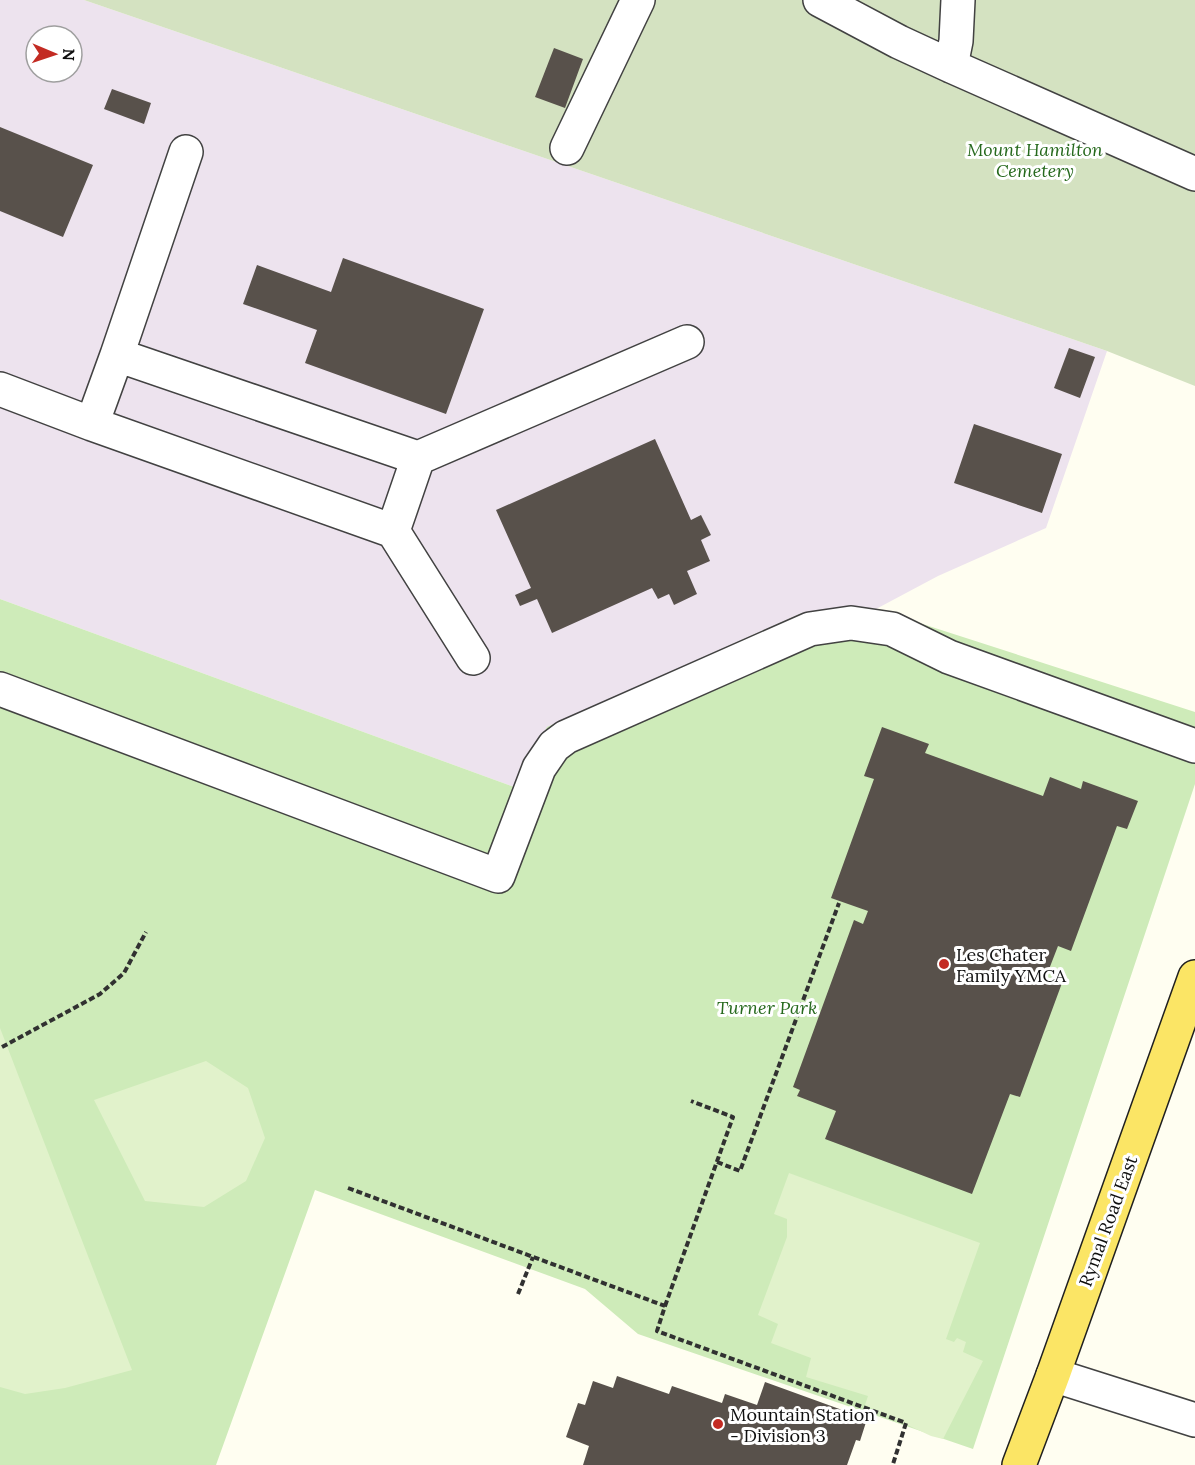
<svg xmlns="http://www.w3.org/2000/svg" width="1195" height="1465" font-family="Lora,serif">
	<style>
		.industrial { fill: #ede3ee; fill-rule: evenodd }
		.green { fill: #ceebb9 }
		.cemetery { fill: #d4e2c1 }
		.pitch { fill: #e1f2cb }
		.building { fill: #58514b }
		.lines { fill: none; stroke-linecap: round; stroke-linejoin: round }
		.minor-casing { stroke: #424242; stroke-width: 36 }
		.major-casing { stroke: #202020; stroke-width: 36 }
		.path { stroke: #313131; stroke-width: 4; stroke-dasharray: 6 3; stroke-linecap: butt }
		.minor { stroke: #fff; stroke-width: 33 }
		.major { stroke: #fbe565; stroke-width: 33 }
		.poi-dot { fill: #c32b23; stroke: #fff; stroke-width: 2 }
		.labels { text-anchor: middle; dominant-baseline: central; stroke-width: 6; stroke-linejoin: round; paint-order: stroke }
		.park-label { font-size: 18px; font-style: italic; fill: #26691d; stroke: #fff }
		.poi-label { font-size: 18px; fill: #0f0f0f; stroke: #fff; text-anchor: start }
		.street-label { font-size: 18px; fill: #0f0f0f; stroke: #fff }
	</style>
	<rect width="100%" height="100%" fill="#fffef1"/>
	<path class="industrial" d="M0 0H84L1107 351 1046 528 938 576 876 609 802 613 514 787 0 599ZM36 36H72V72H36Z"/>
	<path class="green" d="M0 599 514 787 547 727 802 613 876 609 1195 712V784L973 1449 638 1334 585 1289 315 1190 216 1465H0Z"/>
	<path class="cemetery" d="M84 0H1195V386L1107 351Z"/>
	<path class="pitch" d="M0 1028 132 1370 65 1388 25 1394 0 1387Z
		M206 1061 248 1088 265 1138 246 1181 204 1207 145 1201 94 1100Z
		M789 1173 980 1243 946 1339 954 1342 957 1338 966 1342 963 1352 983 1361 943 1439 931 1436 865 1405 868 1396 806 1377 811 1358 771 1343 778 1324 758 1315 787 1237V1219L774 1214Z"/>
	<path class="building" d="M554 48 583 59 565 108 535 97Z
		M112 89 151 103 144 124 104 109Z
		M0 127 93 165 63 237 0 211Z
		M343 258 484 309 446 414 305 363 317 330 243 304 257 265 331 292Z
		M1069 348 1095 357 1080 398 1054 388Z
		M974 424 1062 454 1042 513 954 483Z
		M655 439 691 520 701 515 711 535 701 540 710 561 687 571 697 594 674 605 669 594 658 599 652 588 552 633 537 599 520 606 515 595 531 588 496 510Z
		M882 727 929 744 925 753 1043 796 1050 777 1081 789 1083 781 1138 801 1127 829 1117 826 1071 951 1058 946 1046 977 1062 983 1020 1097 1010 1094 972 1194 825 1139 836 1111 797 1096 800 1090 793 1087 854 920 863 924 868 911 831 898 874 779 864 776Z
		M617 1376 669 1394 672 1386 722 1403 725 1394 757 1405 765 1382 867 1419 860 1441 856 1440 847 1465H583L589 1446 566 1437 578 1403 585 1405 593 1381 613 1388Z"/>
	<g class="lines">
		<defs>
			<path id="minor" d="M820 0 899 42 951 66 1195 174
				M951 66 956 41 958 0
				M567 148 638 0
				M186 152 117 355 418 458 687 342
				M117 355 92 424 393 531 418 458
				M0 389 92 424
				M393 531 473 658
				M0 689 498 876 539 768 554 746 566 737 810 629 851 623 892 629 949 657 1195 746
				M1053 1375 1195 1420"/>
			<path id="major" d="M1019 1465 1053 1375 1195 977"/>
		</defs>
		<use href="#minor" class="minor-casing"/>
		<use href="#major" class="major-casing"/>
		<path class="path" d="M2 1047 100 994 124 973 146 932
			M717 1162 740 1171 839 903
			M348 1188 665 1306 657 1331 906 1423 893 1464
			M518 1294 533 1257
			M665 1306 733 1117 691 1101"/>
		<use href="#minor" class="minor"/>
		<use href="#major" class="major"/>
	</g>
	<g class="poi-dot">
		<circle cx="944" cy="964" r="6"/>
		<circle cx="718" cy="1424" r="6"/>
	</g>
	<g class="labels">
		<g class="park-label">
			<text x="1035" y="149">Mount Hamilton<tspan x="1035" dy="21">Cemetery</tspan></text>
			<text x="767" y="1007">Turner Park</text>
		</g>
		<g class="poi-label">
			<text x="956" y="954">Les Chater<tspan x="956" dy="21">Family YMCA</tspan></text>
			<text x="730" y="1414">Mountain Station<tspan x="730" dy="21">- Division 3</tspan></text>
		</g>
		<g class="street-label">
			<text transform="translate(1108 1221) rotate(-70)">Rymal Road East</text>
		</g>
	</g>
	<g transform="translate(54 54) rotate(92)"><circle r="28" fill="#ffffff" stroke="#9f9f9f" stroke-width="1.5"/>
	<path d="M0-4.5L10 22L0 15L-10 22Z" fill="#c32b23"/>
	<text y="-9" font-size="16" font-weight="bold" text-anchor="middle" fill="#0f0f0f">N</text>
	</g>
</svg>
